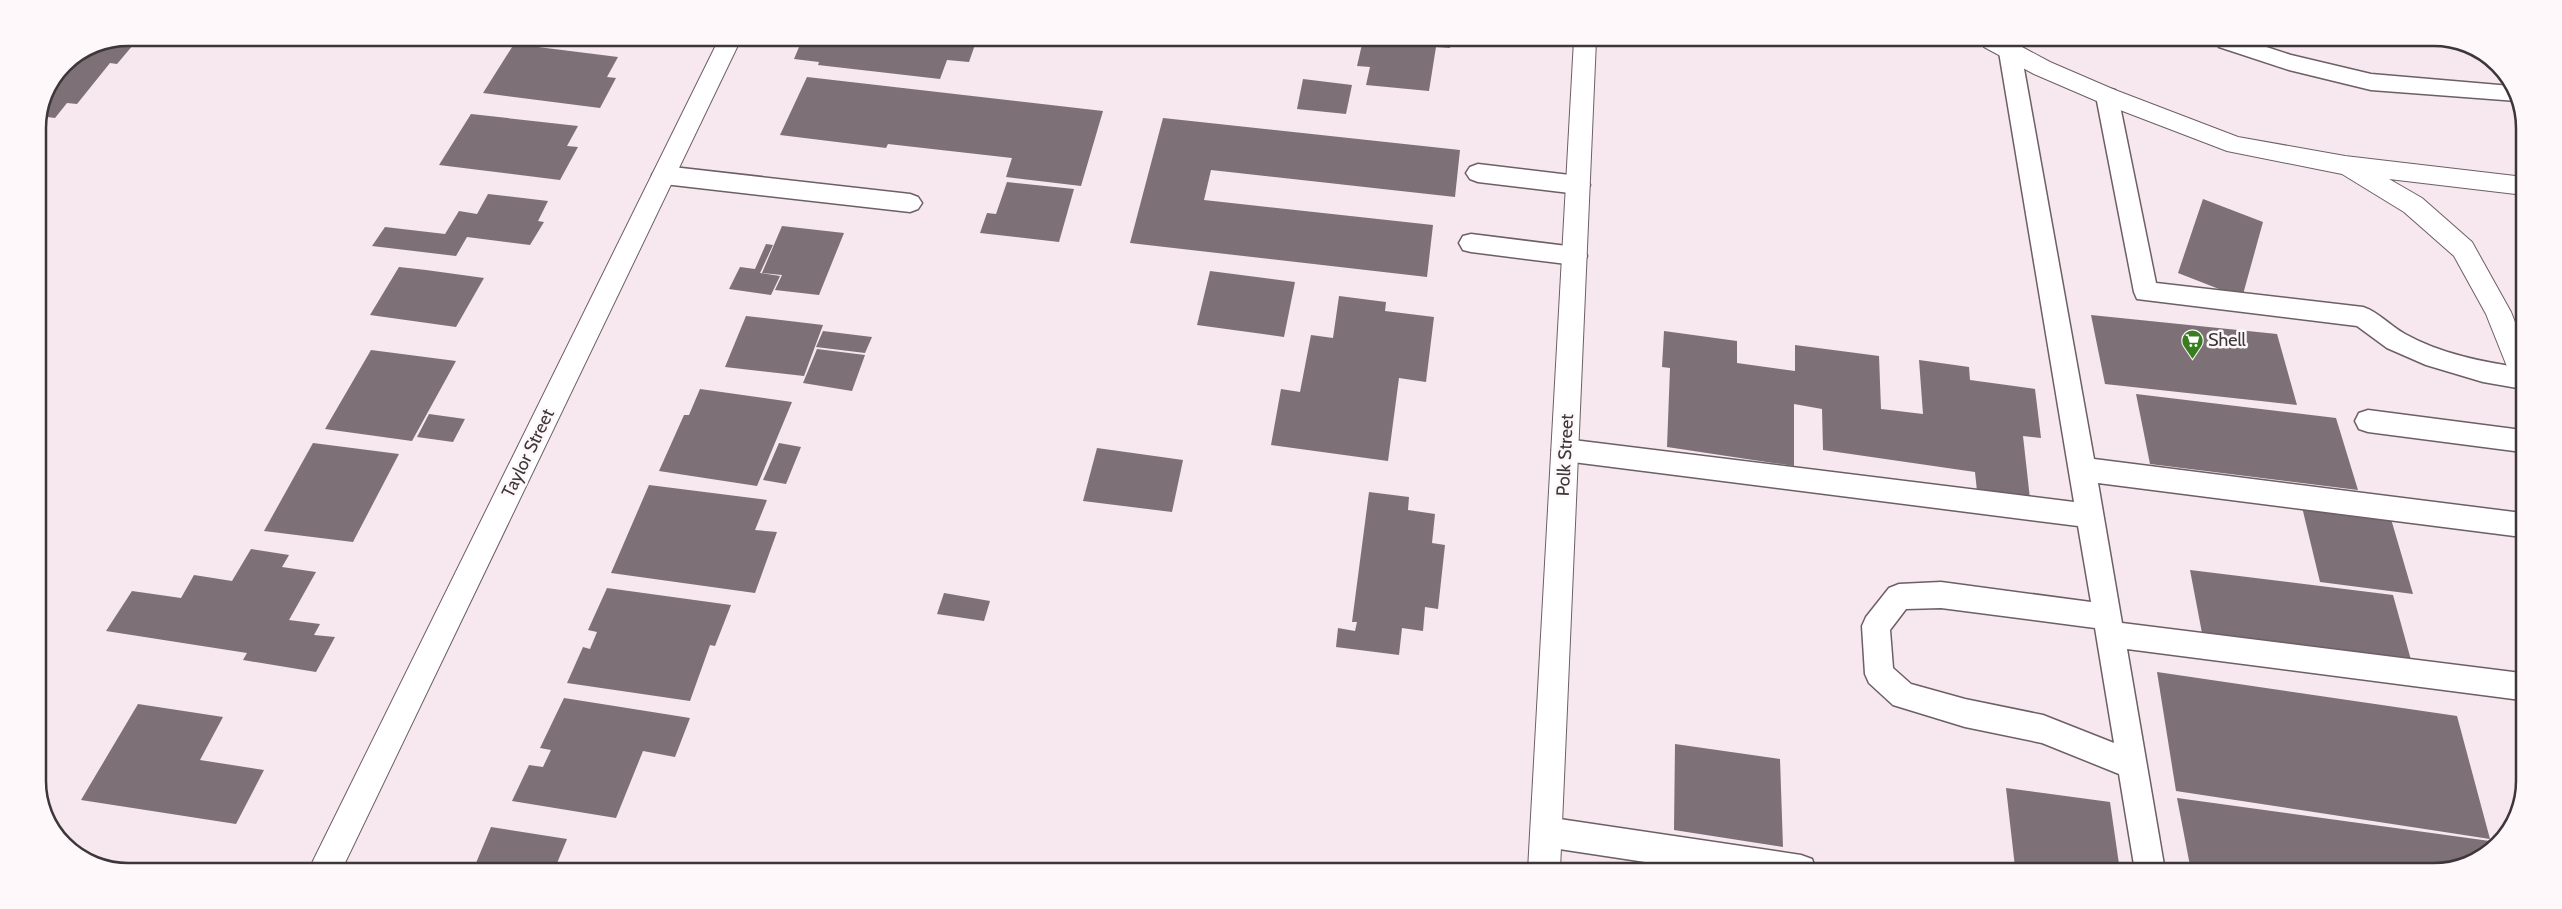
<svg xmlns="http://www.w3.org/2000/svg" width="2562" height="909" font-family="Cabin,sans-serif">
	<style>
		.building { fill: #7d7076 }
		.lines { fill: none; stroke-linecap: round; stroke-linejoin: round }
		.lane-casing { stroke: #6c5f65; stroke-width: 3 }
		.street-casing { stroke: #6c5f65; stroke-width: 2 }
		.primary-casing { stroke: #6c5f65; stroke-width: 2 }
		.lane { fill: #fff; fill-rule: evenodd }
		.street { fill: #fff; fill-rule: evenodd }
		.primary { fill: #fff; fill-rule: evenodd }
		.labels { text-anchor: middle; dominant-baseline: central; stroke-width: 5; stroke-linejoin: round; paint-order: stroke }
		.poi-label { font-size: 18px; fill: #3d3739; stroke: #fef8fa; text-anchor: start }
		.street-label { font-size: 18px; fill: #3d3739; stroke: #fef8fa }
		.rim { fill: none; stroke: #3d3739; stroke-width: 2.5 }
	</style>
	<rect width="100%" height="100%" fill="#f7e7ee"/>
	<path class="building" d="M128 38H139L117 64 110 63 77 104 67 103 55 118 40 116 64 64 94 44Z
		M860 39H977L969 62 947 60 940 79 818 65 819 62 794 59 802 40 858 43Z
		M1363 40H1451L1450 48 1436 47 1429 91 1366 85 1370 67 1357 66Z
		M514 44 618 57 607 77 616 78 600 108 483 93Z
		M807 77 1103 111 1081 186 1006 177 1012 158 888 144 886 148 780 135Z
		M1303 79 1352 85 1346 114 1297 109Z
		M471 114 578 126 567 146 578 147 560 180 439 165Z
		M1163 118 1460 150 1455 197 1211 170 1204 200 1433 225 1427 277 1130 243Z
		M1007 182 1074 189 1059 242 980 233 987 213 996 214Z
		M488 194 548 201 538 221 544 222 530 245 467 237 456 256 372 246 385 227 445 234 459 211 477 214Z
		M2203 199 2263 222 2242 298 2178 273Z
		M782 226 844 233 819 295 775 290 782 275 762 273Z
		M766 244 773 245 760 273 780 276 771 295 729 289 740 267 755 269Z
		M399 267 426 270 484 278 456 327 370 315Z
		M1210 271 1295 282 1284 337 1197 325Z
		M1339 296 1386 302 1385 311 1434 317 1426 382 1399 378 1388 461 1271 445 1281 389 1300 392 1311 335 1333 338Z
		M2091 315 2277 334 2297 405 2105 384Z
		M746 316 823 325 804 376 725 367Z
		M823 331 872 337 865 353 816 347Z
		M1664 331 1737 341V363L1795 371V345L1879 356 1881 409 1923 414 1919 360 1969 367 1970 380 2035 389 2041 438 2023 436 2030 499 1977 491 1975 472 1823 450 1822 409 1794 404V466L1667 447 1670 368 1662 367Z
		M817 349 865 355 852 391 803 383Z
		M371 350 456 361 412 441 325 429Z
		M700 389 792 402 757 486 659 471 684 415H689Z
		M2136 394 2336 418 2358 490 2150 464Z
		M429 414 465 419 453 442 417 437Z
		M313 443 399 454 353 542 264 531Z
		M779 443 801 447 786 484 763 480Z
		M1097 448 1183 460 1172 512 1083 501Z
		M649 485 767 500 755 530 777 532 755 593 611 573Z
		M1369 492 1409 497 1408 510 1435 514 1432 543 1445 545 1438 609 1425 607 1423 631 1402 628 1399 655 1336 647 1338 628 1355 631 1357 622H1352Z
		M2302 507 2391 519 2413 594 2320 582Z
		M251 549 289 555 282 567 316 572 289 620 320 624 314 635 335 637 316 672 243 660 247 653 106 631 132 591 181 598 194 575 232 581Z
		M2190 570 2393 595 2411 660 2202 633Z
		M607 588 731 605 715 646 710 645 690 701 567 683 583 647 590 649 597 632 588 630Z
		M944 593 990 601 984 621 937 614Z
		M2157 672 2457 716 2490 839 2176 791Z
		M564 698 690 718 675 757 643 751 616 818 512 801 529 765 543 767 551 750 540 748Z
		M138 704 223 717 200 760 264 770 236 824 81 800Z
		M1675 744 1780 759 1783 847 1674 830Z
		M2006 788 2110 802 2120 871H2040L2015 867Z
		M2177 798 2497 842 2489 853 2434 871H2191Z
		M491 827 567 839 555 868H462L465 862 476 863Z"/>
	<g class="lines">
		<defs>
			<path id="lane" d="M2216 42H2251L2291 55 2371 74 2511 86 2517 101 2371 90 2289 70 2219 47Z
				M2010 44 2018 47 2021 52 2094 459 2522 513V537L2098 483 2122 623 2521 673V700L2127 649 2165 871H2135L2119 774 2042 743 1965 727 1893 705 1869 683 1865 674 1862 626 1866 617 1889 588 1899 584 1941 582 2091 602 2078 526 1565 461 1556 458 1552 450 1556 442 1565 439 2074 502 1999 52 2002 47ZM1941 608 2095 628 2114 743 2043 715 1965 699 1911 684 1893 668 1890 630 1906 609Z
				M2107 88 2115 90 2118 96 2156 283 2363 307C2379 312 2390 326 2405 334 2441 354 2483 362 2523 368V389L2483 382 2426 365 2387 348 2357 326 2137 299 2134 292 2096 96 2099 90Z
				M1478 164 1578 176 1586 179 1590 185 1586 191 1578 194 1478 182 1470 179 1466 173 1470 167Z
				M664 166 910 194 918 197 922 203 918 209 910 212 664 184 656 181 652 175 656 169Z
				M1471 234 1575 247 1584 249 1587 256 1584 263 1575 265 1471 252 1463 250 1459 243 1463 236Z
				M2368 410 2522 430V452L2368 432 2359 429 2355 421 2359 413Z
				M1546 817 1801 855 1812 859 1816 870H1698L1546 847 1535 843 1531 832 1535 821Z"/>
			<path id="street" d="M719 39H741L343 867H310Z
				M1574 40H1596L1560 870H1528Z"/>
			<path id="primary" d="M1981 41H2011L2050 62 2115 90 2238 137 2345 156 2524 177V195L2389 179 2422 198 2472 242 2511 312 2523 342V387L2514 384 2486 314 2454 256 2404 212 2342 174 2227 151 2099 102 2034 74 1984 47Z"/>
		</defs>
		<use href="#lane" class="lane-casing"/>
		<use href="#street" class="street-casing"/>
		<use href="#primary" class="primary-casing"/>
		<use href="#lane" class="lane"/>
		<use href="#street" class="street"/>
		<use href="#primary" class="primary"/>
	</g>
	<defs>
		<symbol id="supermarket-pin" viewBox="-11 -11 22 30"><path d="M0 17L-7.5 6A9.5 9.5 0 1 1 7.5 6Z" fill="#387e21" stroke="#fef8fa"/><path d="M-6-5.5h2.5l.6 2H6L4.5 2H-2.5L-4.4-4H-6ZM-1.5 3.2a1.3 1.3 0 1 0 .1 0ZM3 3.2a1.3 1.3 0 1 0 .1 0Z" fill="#fff"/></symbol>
	</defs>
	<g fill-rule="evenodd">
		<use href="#supermarket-pin" x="2180" y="328" width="25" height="34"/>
	</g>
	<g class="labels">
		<g class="poi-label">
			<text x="2208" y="340">Shell</text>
		</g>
		<g class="street-label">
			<text transform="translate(528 453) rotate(-64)">Taylor Street</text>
			<text transform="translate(1565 455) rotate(-87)">Polk Street</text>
		</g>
	</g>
	<path d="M0 0H2562V909H0ZM128 46H2434A82 82 0 0 1 2516 128V781A82 82 0 0 1 2434 863H128A82 82 0 0 1 46 781V128A82 82 0 0 1 128 46Z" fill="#fef8fa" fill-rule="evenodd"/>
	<path class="rim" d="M128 46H2434A82 82 0 0 1 2516 128V781A82 82 0 0 1 2434 863H128A82 82 0 0 1 46 781V128A82 82 0 0 1 128 46Z"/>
</svg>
